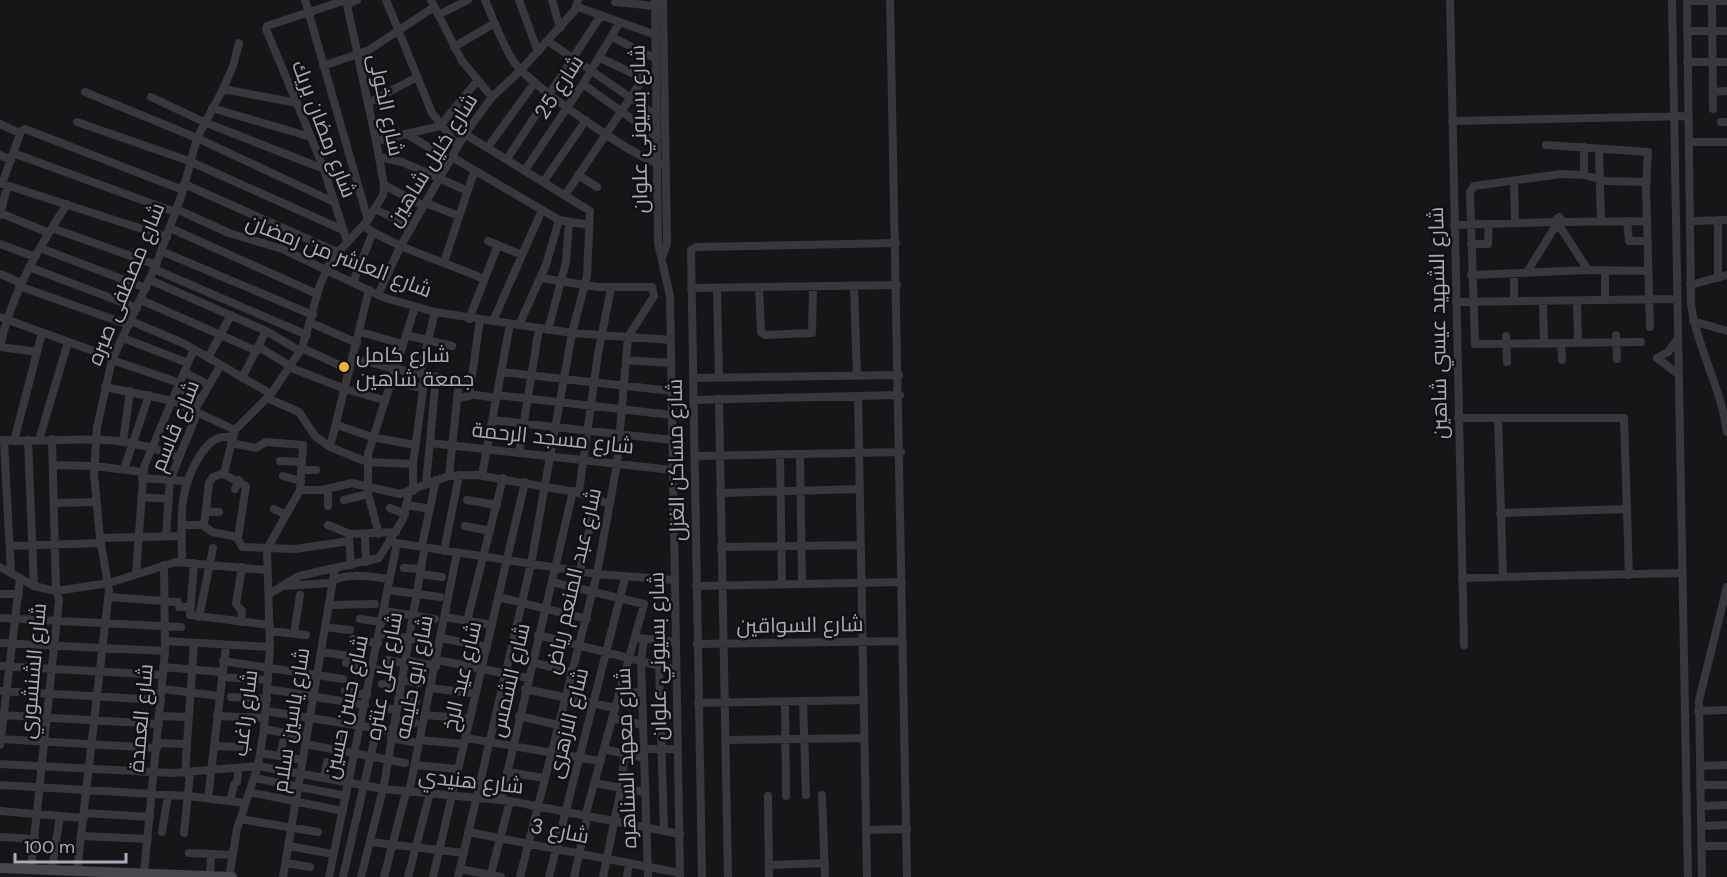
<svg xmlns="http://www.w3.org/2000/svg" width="1727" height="877" font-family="'DM Sans',Cairo,sans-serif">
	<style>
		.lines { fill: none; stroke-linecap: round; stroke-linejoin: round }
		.street { stroke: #37383d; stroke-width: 8 }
		.secondary { stroke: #45474d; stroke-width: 10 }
		.poi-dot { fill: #f2b134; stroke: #111113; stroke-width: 2 }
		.labels { text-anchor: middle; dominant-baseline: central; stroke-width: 5; stroke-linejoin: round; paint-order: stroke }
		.street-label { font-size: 21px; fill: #a8adb8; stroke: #111113 }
		.poi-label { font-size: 21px; fill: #a8adb8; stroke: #111113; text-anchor: start }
	</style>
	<rect width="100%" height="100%" fill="#161618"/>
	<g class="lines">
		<path class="street" d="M305 0 368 220
			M346 0 267 26 266 29 322 164 347 241
			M386 0 432 113 458 146
			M431 0 462 61 492 97
			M485 0C494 21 502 44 514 62 529 84 633 157 660 164
			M519 0 538 52
			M552 0 560 28
			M655 0 658 243 670 296 680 877
			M890 0 907 877
			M1450 0 1464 645
			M1672 0 1688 877
			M1687 0 1691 304C1697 348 1721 387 1727 432
			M1712 0 1713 109
			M1687 1H1727
			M615 2 655 6
			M347 4 357 0
			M578 7 656 35
			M438 15 468 0
			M1687 31H1727
			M612 37 656 59
			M548 41 657 116
			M454 47 495 23
			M600 58 656 84
			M1687 62H1727
			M323 66 369 50 434 7
			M583 84 657 137
			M223 89 297 103
			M85 92 197 138 334 202
			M1713 92 1727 91
			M151 97 204 122 324 169
			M368 103 417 77
			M212 108 311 137
			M1452 121 1688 116
			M77 122 189 161 343 230
			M1721 122H1727
			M0 124 20 133
			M408 135 450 160
			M376 141 440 126 477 81
			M1689 142H1727
			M1546 145 1648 152 1646 187 1650 327
			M488 147 535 82
			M1599 150 1601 222
			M13 153 175 212
			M0 155 11 160
			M379 157 402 162 468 191
			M452 157 559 220 589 225
			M507 159 601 15
			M525 170 583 84 620 22
			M578 175 597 187
			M1584 175V147
			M544 181 586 120
			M1514 182 1515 223
			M0 183 167 237
			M2 184 21 131 25 129 183 190
			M184 184 337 252
			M384 185 424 206
			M566 194 643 79
			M426 203 459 216
			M176 209 229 233 282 249 385 298 435 312 572 333 671 340
			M375 209 412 227
			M0 213 49 233
			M0 215 7 187
			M1718 220V278
			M1627 221 1629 241H1647
			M1690 221 1727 220
			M1563 222 1559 217 1553 222 1558 228 1563 222 1647 221
			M1454 225 1553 222
			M363 226C401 250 443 261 484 279
			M1560 227 1588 270
			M52 228 156 265
			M170 228 317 294
			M488 241 522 255
			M0 244 35 257
			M1471 244H1488L1489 224
			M40 248 146 288
			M161 251 313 315
			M663 255 667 243 663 0
			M444 262 474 172
			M29 267 137 308
			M154 269 307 335
			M1527 272 1555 227
			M1605 272V300
			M0 274 21 283
			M1514 274V301
			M1471 275 1588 270 1648 271
			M541 278 598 287H652L654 296
			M150 280 266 331 300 351
			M353 282 373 232
			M1690 285 1727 275
			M19 286 129 325
			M854 286 857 375
			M759 287 761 332 765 335 812 333 813 286
			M691 288 897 285
			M717 288 719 377
			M378 295 400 247 465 134 492 97 521 70 575 10 578 0
			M141 300 257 351
			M1543 301 1544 344
			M1577 301 1578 343
			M1456 302 1677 299
			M0 317 113 358
			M469 319 498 245
			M131 321 185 344 271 394
			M493 321 542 210
			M1693 321 1727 331
			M311 323 357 343
			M519 325 546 265 559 220
			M548 330 566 262 569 224
			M360 332 403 344
			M406 335 452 346
			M1616 335 1617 359
			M1506 336 1507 362
			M123 338 188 363
			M1641 342 1475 344 1470 192 1474 186 1561 174 1584 175 1606 181 1647 182
			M1561 344 1562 360
			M0 347C11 294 38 249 67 204
			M0 347 37 352
			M259 347 290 366
			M302 348 350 370
			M208 358 231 315
			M353 358 395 369 459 381 449 476
			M1657 358 1668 352 1677 340
			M1657 358 1678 374
			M112 360 180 383
			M626 360 671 363
			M289 367 345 389 384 400
			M184 372 209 385
			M502 372 672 391
			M420 374 435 312
			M242 378 266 331
			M693 378 899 375
			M391 381 423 388
			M105 387 173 401 235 430
			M178 388 201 399
			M469 394 497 398
			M497 395 672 415
			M858 396 867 877
			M267 398 299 412 315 436 330 447 367 462 413 464
			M458 398 469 396 480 320
			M719 399 728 877
			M693 400 900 395
			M1458 418H1624L1629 575
			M1498 418 1503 577
			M493 420 672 440
			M337 425 372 437 415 445
			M0 440C69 444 109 429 178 457
			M28 440 34 586
			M39 440 68 342
			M4 441 11 573
			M14 441 42 333
			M123 441 130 391
			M430 443 672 470
			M330 447 369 290
			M519 453 539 328
			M780 454 782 584
			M800 454 802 584
			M694 456 901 452
			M280 461 302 462
			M53 465 94 466 143 472
			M124 469 149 395
			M302 470H316
			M223 474 246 486 238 538
			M482 475 510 324
			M283 476 301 481
			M142 478 185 481
			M426 484 436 377
			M235 489 239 480
			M328 489V506
			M300 490H322L352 483 400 494 449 476 476 475 576 492 610 504
			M413 491V464L425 375
			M579 492 598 354 611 288
			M720 493 860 489
			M141 497 168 499
			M344 500 368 494
			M467 500 497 505
			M54 503 97 502
			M407 505 430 509
			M390 508 405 514
			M274 509 286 515
			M206 511 219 512
			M1500 513 1627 509
			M182 525H203L212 532 237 537 242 547 295 549 349 541
			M204 525 209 483 213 477 224 473 235 430 271 394 302 348 320 285 331 260 368 220 383 195 384 185 376 141 346 0
			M328 525 350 534 396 532
			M465 526 490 531
			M365 534 366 562
			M379 534 368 494V454L415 307
			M166 536 170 480 196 416V408L220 366
			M100 538 182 536
			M349 538 351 565
			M390 542 597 574 675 580
			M10 546 101 543
			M721 547 861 545
			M444 551 459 475
			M182 562C182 523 177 492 199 457 207 444 215 435 232 437
			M194 563 190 615 270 625
			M0 567 34 586 56 591 109 583 176 562 266 570
			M404 568 421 569
			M580 572 596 499
			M136 574 144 467 194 349
			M420 574 442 577
			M1462 578 1682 573
			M552 582 644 604 586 813 587 819 574 877
			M283 586 330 583C344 571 374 577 390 579
			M696 586 902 582
			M388 590 440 597
			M0 594H19
			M269 594 299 576 379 558 403 519 409 492
			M109 597 178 602
			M498 597 587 619
			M329 605 375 604
			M179 607H189
			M384 611 435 619
			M199 617 213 548
			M445 617 492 625
			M0 618 181 627
			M360 619 382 622
			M467 621 503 478
			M241 622 242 611 236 604 242 567
			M325 627 350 630
			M270 631 306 635
			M294 633 300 595
			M380 634 427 641
			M538 635 676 670
			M441 638 487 647
			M639 638 676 642
			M353 639 378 643
			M644 639 641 661 648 877
			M165 641 270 647
			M0 643 165 651
			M697 644 903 641
			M321 652 349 656
			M388 660 404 663
			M405 660 436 666
			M437 660 528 678
			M223 661 343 679
			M531 662 572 672
			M346 663 384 671
			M659 665 664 831
			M0 666 163 675
			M163 667 222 672
			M222 677 268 680
			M401 680 420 683
			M382 684 400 687
			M431 688 476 694
			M621 688 642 694
			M162 689 220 696
			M268 689 365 705
			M525 689 615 708
			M0 691 161 700
			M345 691 367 695
			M231 697 267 699
			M398 699 416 702
			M803 701 806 795
			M785 702 786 796
			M698 703 864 700
			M380 707 396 710
			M266 711 393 731
			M1698 711 1727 710
			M0 715 159 724
			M425 715 470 719
			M159 716 189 717
			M217 716 265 718
			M519 716 558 725
			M612 718 643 725
			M395 719 415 723
			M264 729 306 737
			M391 738 413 742
			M466 738 600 761
			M0 739 157 748
			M420 740 464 744
			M725 740 864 738
			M157 743 187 744
			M305 744 405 763
			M0 745 20 579
			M214 746 240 747
			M604 749 644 758
			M644 749H678
			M341 751 343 737
			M261 753 303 760
			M280 756 283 742
			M0 764 172 773 258 766 384 789 510 801 680 834
			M415 765 458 769
			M1700 766 1727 765
			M507 772 544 778
			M185 773 194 644
			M254 778 346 796
			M324 778 327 762
			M237 782 239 768
			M594 783 645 792
			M0 785 188 796 245 803
			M1700 785H1727
			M249 792 343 811
			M822 795 825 877
			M768 796 769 877
			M208 798 226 646
			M501 800 573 491
			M230 801 234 785
			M1701 806 1727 805
			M0 811 84 818
			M85 813 150 817
			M240 819 318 832
			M1701 826 1727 825
			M866 830 907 829
			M162 832 168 795
			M468 832 680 873
			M184 833 190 773
			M82 836 148 839
			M0 837 35 839
			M370 842 464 853
			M289 846 333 854
			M1702 846H1727
			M189 853 233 855
			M286 863 310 867
			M769 865 825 863
			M31 869 59 599 56 589 52 439
			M52 869 60 816
			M460 869 501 877
			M77 871 109 590 100 538 94 474 97 427 112 360 156 265 182 194 197 138 223 89 233 66 239 43
			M144 873 165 651 164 565
			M210 876 211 854
			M229 877 237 829 258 766 264 729 270 647 267 549 300 490 303 445 266 442 256 448 231 443
			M283 877 335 568
			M329 877 397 543
			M343 877 374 741
			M361 877 384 785 424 551 422 545 436 480
			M384 877 405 796 410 788 457 553
			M408 877 430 793
			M433 877 525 482
			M458 877 531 564 572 333 587 276 590 211 465 134
			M490 877 510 801
			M520 877 597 574 617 464 628 337 654 296
			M549 877 625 578
			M603 877 621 788 628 721
			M627 877 629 863
			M702 877 691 250 696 247 896 243
			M1702 877 1699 700 1727 587"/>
		<path class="secondary" d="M0 868 232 877"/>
	</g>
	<circle class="poi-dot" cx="344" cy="367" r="6"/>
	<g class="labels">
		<g class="street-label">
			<text transform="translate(559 87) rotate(-57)">شارع 25</text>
			<text transform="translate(386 105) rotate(78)">شارع الخولى</text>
			<text transform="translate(324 129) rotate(69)">شارع رمضان بريك</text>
			<text transform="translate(639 129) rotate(-91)">شارع بسيوني علوان</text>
			<text transform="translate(432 160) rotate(-58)">شارع خليل شاهين</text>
			<text transform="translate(339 256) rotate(21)">شارع العاشر من رمضان</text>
			<text transform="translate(126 284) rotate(-68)">شارع مصطفى صبره</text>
			<text transform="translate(1438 323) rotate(-91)">شارع الشهيد عيسي شاهين</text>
			<text transform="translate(175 426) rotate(-68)">شارع قاسم</text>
			<text transform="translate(553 438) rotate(6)">شارع مسجد الرحمة</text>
			<text transform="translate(676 460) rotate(-91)">شارع مساكن الغزل</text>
			<text transform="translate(573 581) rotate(-77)">شارع عبد المنعم رياض</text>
			<text transform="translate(800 625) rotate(-1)">شارع السواقين</text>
			<text transform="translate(658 656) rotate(-91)">شارع بسيوني علوان</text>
			<text transform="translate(33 671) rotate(-85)">شارع الشنشوري</text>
			<text transform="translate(384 676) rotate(-80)">شارع على عنتره</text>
			<text transform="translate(462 676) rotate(-77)">شارع عيد الرخ</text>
			<text transform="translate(414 677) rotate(-79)">شارع ابو حليمه</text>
			<text transform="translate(510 680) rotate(-77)">شارع الشمس</text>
			<text transform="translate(346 707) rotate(-78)">شارع حسن حسين</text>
			<text transform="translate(245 713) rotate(-83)">شارع راغب</text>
			<text transform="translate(141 718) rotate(-85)">شارع العمدة</text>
			<text transform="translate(291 720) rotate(-81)">شارع ياسين سلام</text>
			<text transform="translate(568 723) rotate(-76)">شارع الازهرى</text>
			<text transform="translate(626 758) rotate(-92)">شارع معهد السناهره</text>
			<text transform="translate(471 781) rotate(6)">شارع هنيدي</text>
			<text transform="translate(560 831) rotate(11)">شارع 3</text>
		</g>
		<g class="poi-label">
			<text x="356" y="355">شارع كامل<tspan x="356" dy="24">جمعة شاهين</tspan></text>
		</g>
	</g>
	<path d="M15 853v9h111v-9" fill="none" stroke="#a8adb8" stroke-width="3"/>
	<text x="24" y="853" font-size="18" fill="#a8adb8" stroke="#111113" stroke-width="4.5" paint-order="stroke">100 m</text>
</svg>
